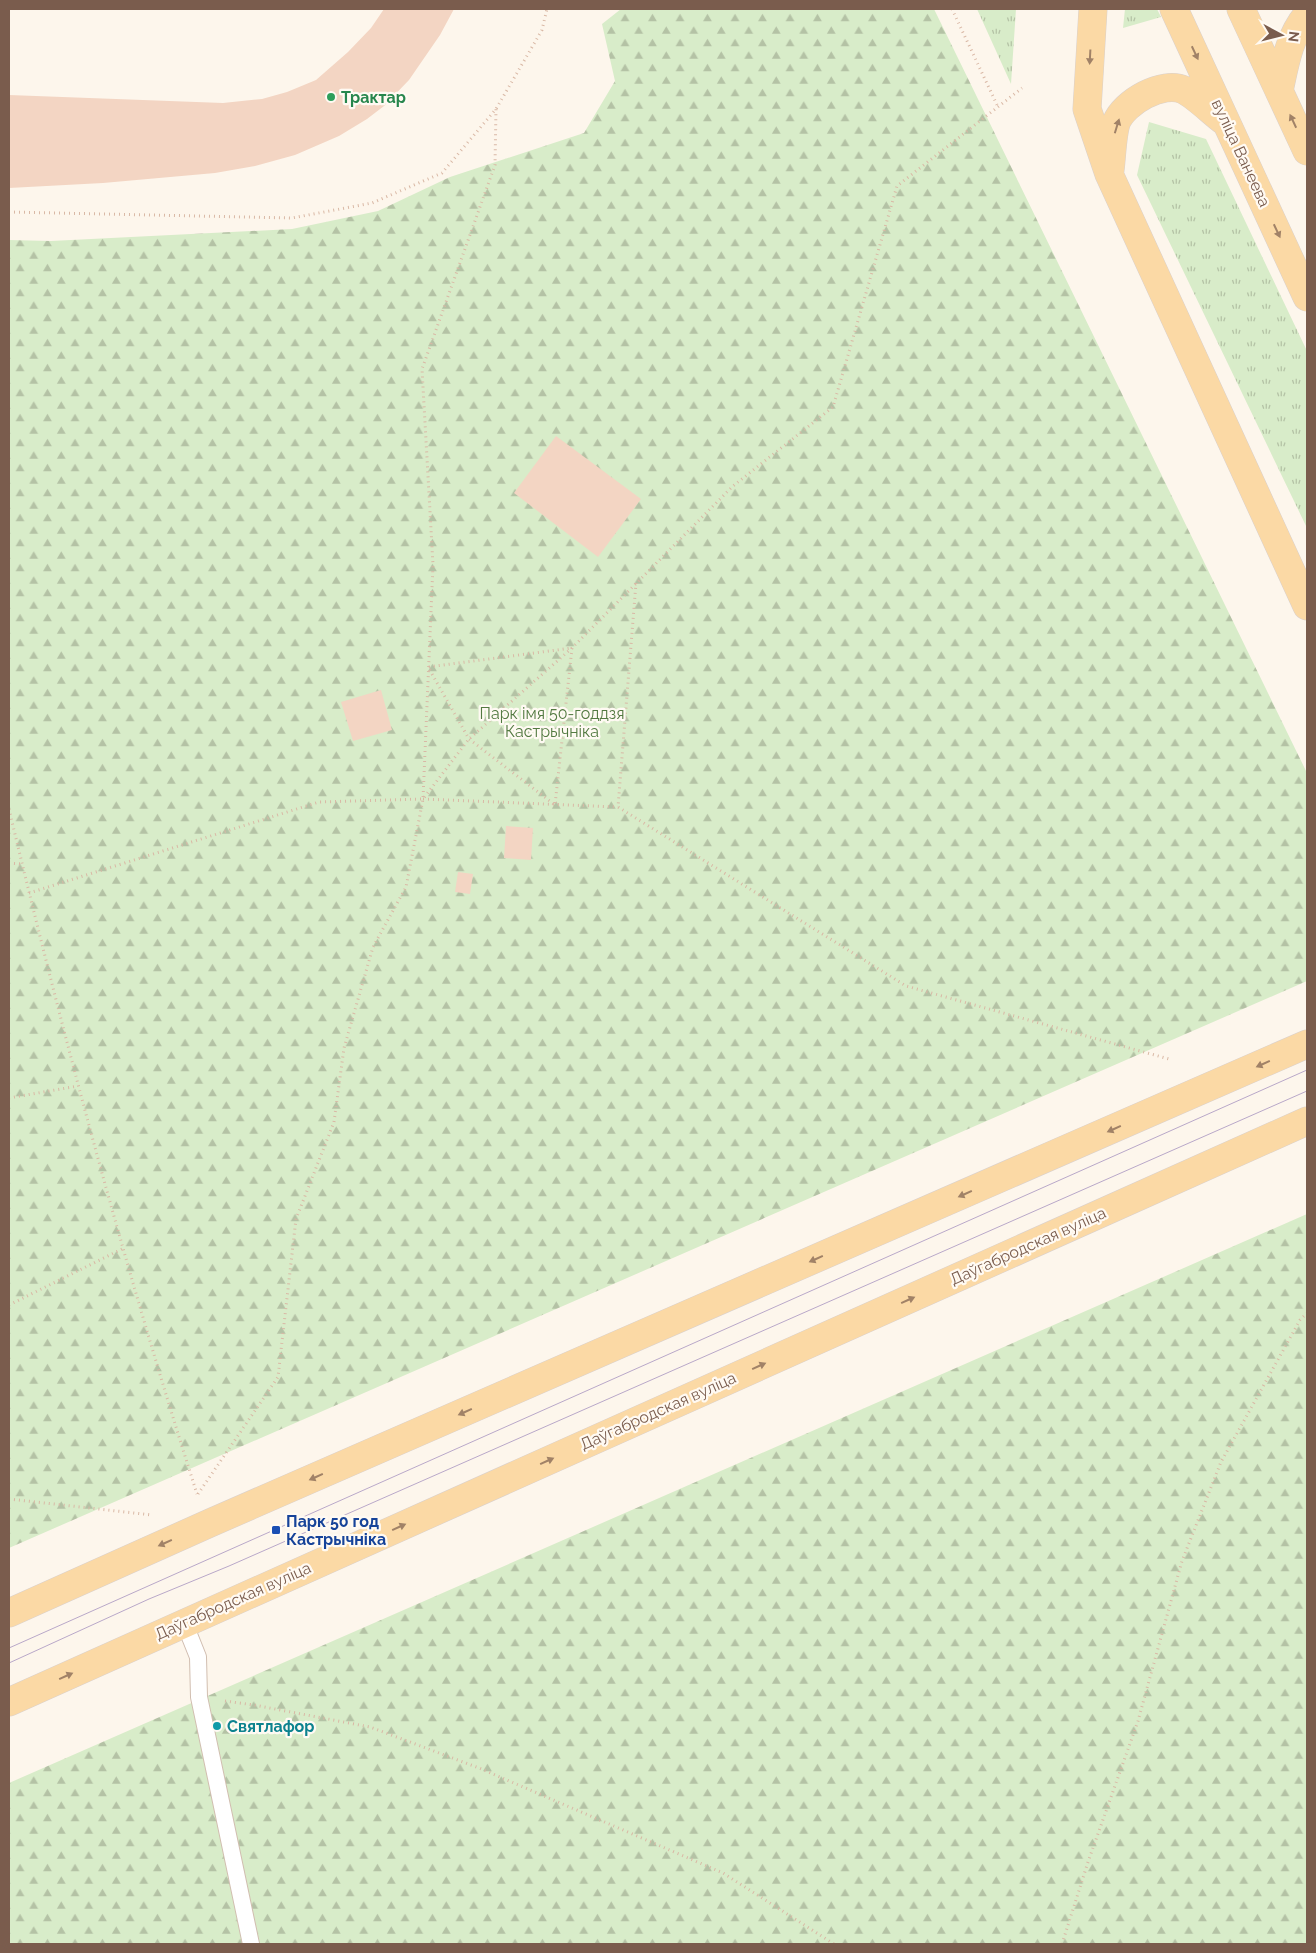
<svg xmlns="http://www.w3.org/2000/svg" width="1316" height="1953" font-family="Raleway,sans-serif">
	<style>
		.grass { fill: url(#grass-tufts) }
		.forest { fill: url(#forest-firs) }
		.building { fill: #f3d5c3 }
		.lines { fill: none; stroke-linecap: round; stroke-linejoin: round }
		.lane-casing { stroke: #d1beb0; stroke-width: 18 }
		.primary-casing { stroke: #dad1cd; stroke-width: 29 }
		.path { stroke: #d9b8a5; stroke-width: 3; stroke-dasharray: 1 4; stroke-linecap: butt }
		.lane { stroke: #fff; stroke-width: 16 }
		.primary { stroke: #fbd9a5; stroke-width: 28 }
		.tram { stroke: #b9a8c9; stroke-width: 1 }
		.oneway { fill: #a18267 }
		.leisure-dot { fill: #2e9e5b; stroke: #fffaf3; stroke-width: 2 }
		.transit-dot { fill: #1a4fb4; stroke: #fffaf3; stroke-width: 2 }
		.culture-dot { fill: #0f9aa8; stroke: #fffaf3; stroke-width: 2 }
		.labels { text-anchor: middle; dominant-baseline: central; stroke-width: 4.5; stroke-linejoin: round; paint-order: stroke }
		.leisure-label { font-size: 16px; font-weight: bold; fill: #27864d; stroke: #fffaf3; text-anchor: start }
		.street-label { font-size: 16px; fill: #7a5c4d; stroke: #fffaf3 }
		.park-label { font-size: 16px; fill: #537a41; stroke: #fffaf3 }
		.transit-label { font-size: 16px; font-weight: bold; fill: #164399; stroke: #fffaf3; text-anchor: start }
		.culture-label { font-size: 16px; font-weight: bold; fill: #0d838f; stroke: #fffaf3; text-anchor: start }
	</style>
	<defs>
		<pattern id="grass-tufts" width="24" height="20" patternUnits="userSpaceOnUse" patternTransform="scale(1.25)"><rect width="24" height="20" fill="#d8ecc9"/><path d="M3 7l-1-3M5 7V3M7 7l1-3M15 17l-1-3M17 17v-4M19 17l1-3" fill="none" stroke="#b4c2a5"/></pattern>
		<pattern id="forest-firs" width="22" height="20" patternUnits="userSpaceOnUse" patternTransform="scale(1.25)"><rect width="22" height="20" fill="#d8ecc9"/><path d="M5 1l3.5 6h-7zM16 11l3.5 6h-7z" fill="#b4c2a5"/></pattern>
	</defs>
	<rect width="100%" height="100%" fill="#fdf6ec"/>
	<path class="grass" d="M977 9H1016L1011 84Z
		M1125 9H1157L1161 17 1123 28Z
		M1149 122 1206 139 1307 351V528L1137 175Z"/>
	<path class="forest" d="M621 9H934L1307 773V981L9 1548V240L51 241 292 229 378 211 450 177 584 133 615 81 602 24Z
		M1307 1214V1944H9V1783Z"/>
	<path class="building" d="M384 9H454L440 35 409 80 384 106 367 119 339 136 295 155 255 166 215 173 103 183 9 188V95L223 103 262 99 287 92 316 80 348 52 371 28Z
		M556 436 641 499 598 557 514 493Z
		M381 690 392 730 353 741 341 702Z
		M506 826 533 828 531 860 504 858Z
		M458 872 473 874 470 894 455 892Z"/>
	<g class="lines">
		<defs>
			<path id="lane" d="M184 1622 198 1657 199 1697 251 1944"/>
			<path id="primary" d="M1093 9 1087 109 1109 174 1307 606
				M1174 9 1307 297
				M1241 9 1307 151
				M1279 91C1285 63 1289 37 1307 15
				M1110 170C1112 155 1112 137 1116 123 1124 102 1163 80 1184 90 1196 96 1213 113 1224 121
				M9 1613 210 1523 1307 1044
				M9 1702 1307 1121"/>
		</defs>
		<use href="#lane" class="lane-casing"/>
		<use href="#primary" class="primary-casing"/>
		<path class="path" d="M952 9 998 107
			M9 212 292 218 372 203 442 173 496 109 542 30 547 9
			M636 583 618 807 906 986 1169 1059
			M572 648 555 805 469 739 428 667Z
			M423 799 618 807
			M9 809C64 1040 125 1268 197 1494
			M9 863 22 864
			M29 893 319 802 423 799 433 565 422 369 495 165 496 109
			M9 1098 78 1086
			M9 1305 122 1249
			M198 1494 278 1377 296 1219 334 1122 344 1048 373 947 406 887 423 799 469 739 572 648 733 486 833 407 897 186 1022 88
			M9 1499 152 1515
			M225 1701 254 1705 370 1727 479 1768 723 1873 834 1944
			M1062 1944 1088 1862 1138 1721 1182 1561 1221 1462 1300 1320 1307 1313"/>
		<use href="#lane" class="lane"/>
		<use href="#primary" class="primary"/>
		<path class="tram" d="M9 1648 1307 1070
			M9 1663 149 1599 229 1566 1307 1091"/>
	</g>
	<defs><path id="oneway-solid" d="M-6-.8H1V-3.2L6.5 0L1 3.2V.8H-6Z" transform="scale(1.25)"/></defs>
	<g class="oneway">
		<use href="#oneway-solid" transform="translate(1195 53) rotate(65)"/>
		<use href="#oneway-solid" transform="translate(1090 57) rotate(93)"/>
		<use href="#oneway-solid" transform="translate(1293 121) rotate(-115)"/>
		<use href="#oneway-solid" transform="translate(1117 126) rotate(-73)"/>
		<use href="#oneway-solid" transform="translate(1277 231) rotate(65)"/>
		<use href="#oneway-solid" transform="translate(1263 1064) rotate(156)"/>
		<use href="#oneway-solid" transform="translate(1114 1129) rotate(156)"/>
		<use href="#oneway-solid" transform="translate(965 1194) rotate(156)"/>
		<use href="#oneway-solid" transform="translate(816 1259) rotate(156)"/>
		<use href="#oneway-solid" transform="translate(908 1300) rotate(-24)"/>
		<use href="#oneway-solid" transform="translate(759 1366) rotate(-24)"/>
		<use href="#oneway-solid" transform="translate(465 1412) rotate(156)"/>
		<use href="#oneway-solid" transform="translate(547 1461) rotate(-24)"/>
		<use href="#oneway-solid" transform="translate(316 1477) rotate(156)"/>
		<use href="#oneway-solid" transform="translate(399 1527) rotate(-24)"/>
		<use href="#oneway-solid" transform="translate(165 1543) rotate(156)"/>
		<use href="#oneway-solid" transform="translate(66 1676) rotate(-24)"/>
	</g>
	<circle class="leisure-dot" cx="331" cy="97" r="5"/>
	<rect class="transit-dot" x="271" y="1525" width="10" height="10" rx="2.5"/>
	<circle class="culture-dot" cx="217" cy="1726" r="5"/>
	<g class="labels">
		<g class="leisure-label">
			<text x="341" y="97">Трактар</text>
		</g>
		<g class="street-label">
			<text transform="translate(1241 153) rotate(65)">вуліца Ванеева</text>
			<text transform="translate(1028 1246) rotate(-24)">Даўгабродская вуліца</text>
			<text transform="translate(658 1411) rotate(-24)">Даўгабродская вуліца</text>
			<text transform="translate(233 1601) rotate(-24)">Даўгабродская вуліца</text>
		</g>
		<g class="park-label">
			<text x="552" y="713">Парк імя 50-годдзя<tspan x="552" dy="18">Кастрычніка</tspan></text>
		</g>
		<g class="transit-label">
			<text x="286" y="1521">Парк 50 год<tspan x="286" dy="18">Кастрычніка</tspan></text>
		</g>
		<g class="culture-label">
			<text x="227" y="1726">Святлафор</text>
		</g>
	</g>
	<rect width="1316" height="1953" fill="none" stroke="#7a5c4d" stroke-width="20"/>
	<g transform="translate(1281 35) rotate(97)" stroke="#fffaf3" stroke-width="4" paint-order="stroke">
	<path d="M0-4L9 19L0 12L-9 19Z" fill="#7a5c4d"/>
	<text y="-8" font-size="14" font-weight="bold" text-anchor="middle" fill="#7a5c4d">N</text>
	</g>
</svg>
